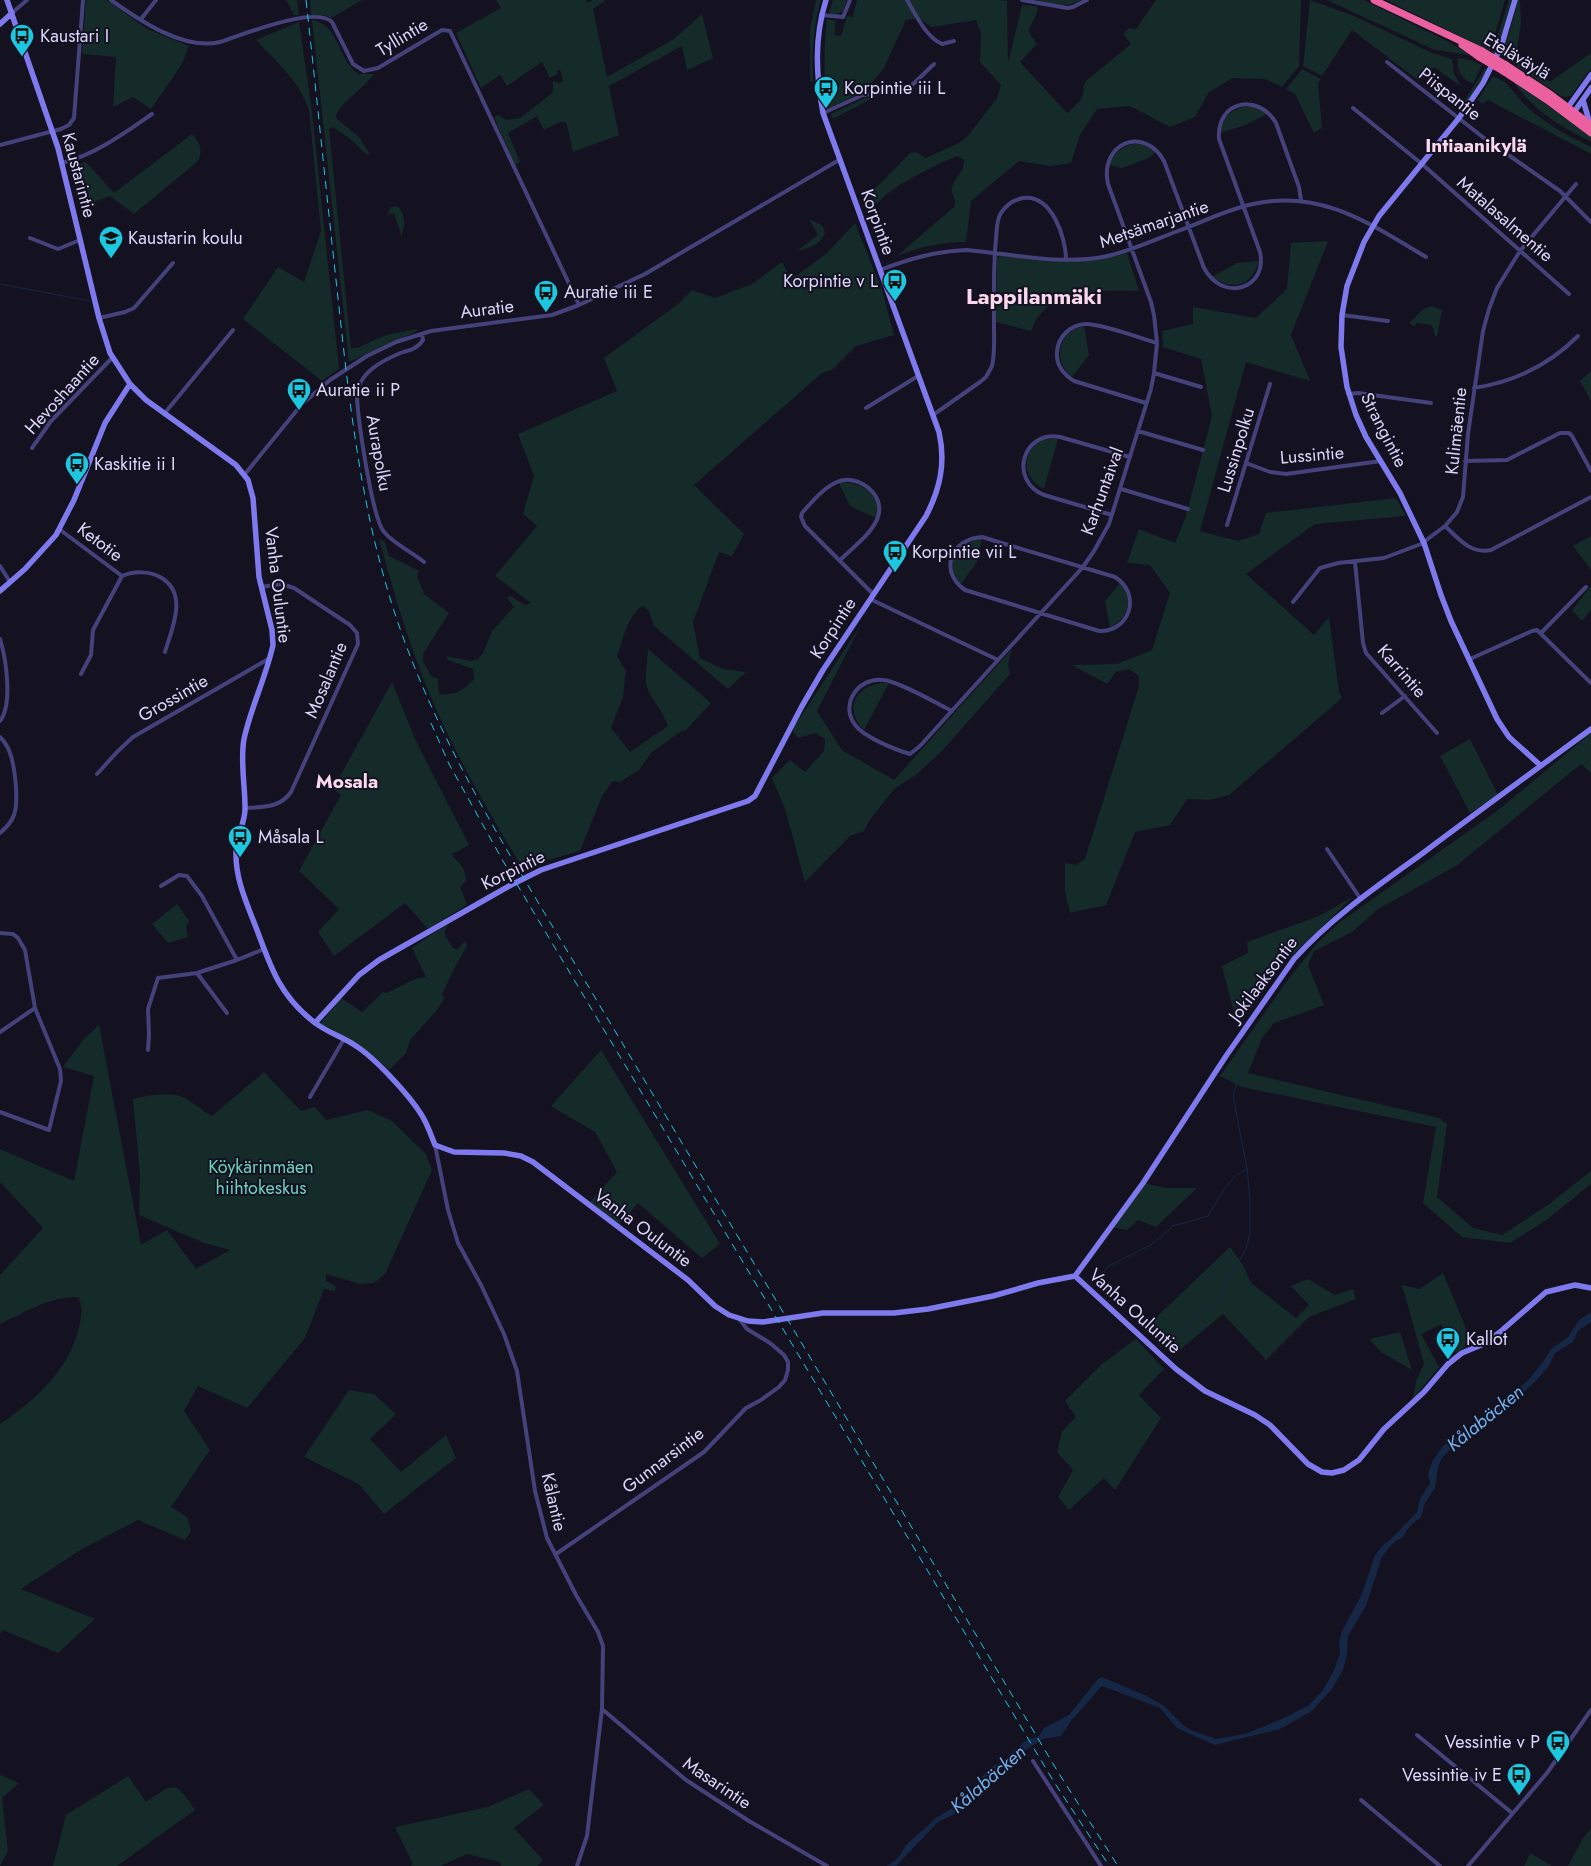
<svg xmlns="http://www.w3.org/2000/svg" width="1591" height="1866" font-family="Jost,sans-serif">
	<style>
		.green { fill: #142b2a }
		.water { fill: #162746 }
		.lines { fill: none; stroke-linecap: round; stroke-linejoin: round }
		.stream { stroke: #162746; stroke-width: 1 }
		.street { stroke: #45417b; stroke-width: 4 }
		.secondary { stroke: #7f79ee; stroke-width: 5.5 }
		.highway { stroke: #eb609f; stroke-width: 7 }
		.rail { stroke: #1cc7df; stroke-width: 1; stroke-dasharray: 8 6; stroke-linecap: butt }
		.highway-bridge { stroke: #eb609f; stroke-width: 7 }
		.labels { text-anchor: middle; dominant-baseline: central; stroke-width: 4; stroke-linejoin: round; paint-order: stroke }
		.poi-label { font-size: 18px; fill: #dbd6fa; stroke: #141121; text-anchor: start }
		.street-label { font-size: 18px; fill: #dbd6fa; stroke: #141121 }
		.park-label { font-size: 18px; fill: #6bd1ba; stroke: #141121 }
		.neighbourhood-label { font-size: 19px; font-weight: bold; fill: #fad8ed; stroke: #141121 }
		.water-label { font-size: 19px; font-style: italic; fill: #71b0ed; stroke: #141121 }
		.district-label { font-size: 22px; font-weight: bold; fill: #fad8ed; stroke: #141121 }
	</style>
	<rect width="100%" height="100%" fill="#141121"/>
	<path class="green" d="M86 0H107L147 29 189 46 182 64 151 109 133 97 113 107 116 57 82 54Z
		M286 0H297L299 15H294Z
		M310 0H362L331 18 323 15H311Z
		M496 0H586L588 3 592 0H606L593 9 607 77 674 39 702 14 713 58 687 70 682 46 609 86 619 135 573 152 567 125 565 122H560L544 130 537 116 508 133 520 162 515 165 494 117 498 115 506 120 520 118 550 95 553 91V81L560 83 563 81 560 70H558L557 74 550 78 542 62 507 86 500 75 481 88 456 33 501 8Z
		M816 0H821C813 26 812 54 813 81L810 82V29Z
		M833 0H847L843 11 836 15 831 14 829 12Z
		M857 0H1001L1007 1 1008 63 1022 5 1035 6 1038 8 1036 15 1028 31 1037 44 1020 62 1067 113C1075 105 1086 99 1083 87L1086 81 1131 44 1123 34 1129 28 1136 29 1156 0H1301L1299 66 1282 87 1265 79 1233 78 1209 92 1195 117 1170 127 1130 106 1097 109 1080 135 1071 163 1051 166 1019 161 971 201 966 242C941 242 920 247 897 256L954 207C958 199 950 195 952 187 955 177 965 171 964 160L957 156C934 166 879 191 870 214L863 198 883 181 910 153 916 152 926 158 959 143 968 136 997 98 1001 85 980 62 981 33 976 20 932 27 918 18 906 20 884 68 870 85 871 89 828 108C824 78 823 50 827 19L836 21 834 35 841 36 847 16 853 17Z
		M1036 0H1082C1065 9 1053 4 1036 0Z
		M1310 0 1354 16 1432 53 1449 58 1452 60 1454 74 1461 86 1434 67 1419 81 1352 30 1322 76 1303 66Z
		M1327 0H1364L1453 44 1470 55 1435 50Z
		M1386 0H1505L1490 51Z
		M1509 0H1512L1504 30 1495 54 1492 53Z
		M1518 0H1520L1521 23 1516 56 1550 82 1591 53V68L1571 96 1563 97 1500 55 1510 30Z
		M312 20C335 23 338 51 350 66 352 69 356 72 359 74H374C364 89 345 98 336 115L337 119 358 136 370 154 367 155 349 138 333 127 329 129 351 348H357L386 335 417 329V331L349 362Z
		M299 22 312 112 339 369 322 381 243 319 278 267 304 282 321 231 309 110C300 82 276 61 256 40Z
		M1458 58 1471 60 1482 65 1473 84C1462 78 1456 72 1458 58Z
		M1485 68 1487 69 1479 84 1460 112 1458 111Z
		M1302 69 1321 79 1318 83 1322 128 1314 133 1295 94 1286 89Z
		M1492 77C1506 77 1515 95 1524 104 1542 122 1568 136 1591 147V154L1488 100 1482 104 1478 100Z
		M1514 81 1591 137V142C1583 137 1575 134 1567 129 1546 117 1528 102 1514 83Z
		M877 96 833 119 831 114 865 98Z
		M1252 106 1260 108 1267 114 1243 126 1220 133C1223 115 1234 107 1252 106Z
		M192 134C200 142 203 151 198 161L134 214 110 196 83 206 74 165 86 162 114 193Z
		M1138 144 1144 145 1156 152 1149 158 1122 168 1109 165C1115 151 1122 145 1138 144Z
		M397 206C407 215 404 226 402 237L394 213 387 215 391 207Z
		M809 219 822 225 825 232C821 245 809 248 797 251L818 235Z
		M855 223 882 290 894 335 856 346 832 370 822 373 694 485 744 534 732 556 719 552 693 622 700 658 723 669 746 672 728 689 654 626 649 611 643 606C629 612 622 642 617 656L626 671 623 697 611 728 630 752 668 726C663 712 654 702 648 690 643 678 648 661 648 649L711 703 686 730 680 732 651 753 639 770 620 782 613 781 602 796 580 851 534 864 523 869C482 801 441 731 415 656 401 618 390 578 379 539L385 542 389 556 419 571 417 576 424 594 449 613 423 654V661L431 676 438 679 439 694C455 696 464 690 474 679L473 669 448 660 446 656 471 661 478 659 483 653 492 631 514 607 507 598 510 596 525 605 531 603 495 576 537 526 523 514 534 476 518 434 617 391 604 358 678 304 692 290 715 298 752 284 782 262 788 273 796 276 826 254Z
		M1328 241 1291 335 1310 381 1246 362 1200 531 1238 541 1259 534 1266 513 1396 498 1406 516 1315 524 1246 574 1314 635 1329 617 1339 692 1342 698 1229 795 1210 800 1187 799 1170 825 1135 832 1106 905 1070 913 1065 891V863L1076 865 1085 859 1139 686V676L1129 669 1116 672 1107 684 1072 665 1117 664 1152 650 1170 593 1150 565 1127 563 1139 529 1175 543 1186 516 1212 416 1201 359 1163 347 1162 331 1193 324V307L1256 318 1287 289 1291 243Z
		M1127 253 1139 291C1107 291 1060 287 1038 317 1035 321 1033 326 1031 331L996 322 997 258 1000 256C1045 260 1083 266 1127 253Z
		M1259 261C1251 287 1234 291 1212 277L1237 263Z
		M1432 306 1442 310 1437 337 1434 334V329L1431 325 1417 323 1414 326 1409 323C1420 315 1416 311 1432 306Z
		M1084 326 1089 355 1072 377C1052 361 1058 331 1084 326Z
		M1591 371V401L1580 381Z
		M1045 439H1058L1044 489C1020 477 1021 450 1045 439Z
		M843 482C862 484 886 494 876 518L850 506 839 483Z
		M1591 536V570L1573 546Z
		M982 539 977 562 961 584C942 562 956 542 982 539Z
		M1120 583C1134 600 1128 618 1110 628L1105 601Z
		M1591 586V610L1582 621 1572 610Z
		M862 623 817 711 842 750 894 780 1012 649 1008 664 1010 674 942 751 917 774 894 789 869 821 864 831 850 836 805 882 785 809 772 778 790 760 805 772 824 751 825 739 815 733 798 738 793 732 794 727Z
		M392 682 416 741 469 845 452 854 453 857C461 864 466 869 466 881L460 887 467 904 465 906 428 929 405 903 334 956 318 932 339 909 299 871 341 795 333 789Z
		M881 683H889L864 730C844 710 854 687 881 683Z
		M1591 733V773L1581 764 1456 866 1378 909 1352 932 1314 951 1308 965 1324 1005 1274 1023 1262 1038 1248 1073 1439 1118 1447 1124 1437 1197 1473 1228 1502 1235 1549 1204 1591 1171V1184L1548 1219 1510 1243 1462 1237 1423 1203 1436 1127 1242 1087 1220 1076 1287 981 1317 943 1340 922 1497 811Z
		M1470 739 1498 795 1470 813 1440 756Z
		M1354 896 1280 967 1237 1024 1222 966 1248 953 1247 942 1319 916Z
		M177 904 189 921 186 927 188 937 168 943 152 924Z
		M448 925 444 933 453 948 457 950 465 941 467 946 456 965 442 994 445 997 437 1010 410 1040 406 1053 389 1070C366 1047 348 1038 320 1024L341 998 362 1012 383 992 387 993 415 979 426 977 412 948 432 934Z
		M99 1025 141 1245 167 1230 196 1269 230 1250 204 1243 139 1215 140 1175 133 1099C148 1095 170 1091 185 1098 194 1103 203 1111 212 1116L264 1072 301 1111 315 1107 326 1120 368 1110 392 1121 426 1154 432 1170 385 1274 374 1283 360 1284 326 1274V1281L336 1286 335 1291 324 1289 305 1338 247 1408 198 1386 184 1411 210 1450 171 1507 187 1517 191 1531 185 1540 138 1520 82 1549 21 1589 95 1619 58 1653 3 1630 0 1634V1424C33 1402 68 1371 78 1331 81 1320 84 1308 78 1297 51 1296 25 1312 0 1324V1275L43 1228 0 1182V1149L74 1181 94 1076 63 1067 83 1040Z
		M601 1050 720 1244 702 1258 638 1203 619 1225 590 1202 617 1172 595 1132 551 1106Z
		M1143 1183 1167 1188H1197L1156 1227 1138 1220 1127 1230 1111 1227Z
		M1230 1247 1243 1265 1251 1283 1296 1318 1309 1305 1291 1286 1308 1279 1335 1295 1353 1289 1356 1299 1309 1317 1266 1360 1223 1314 1176 1353 1145 1328Z
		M1443 1273 1472 1343 1456 1353 1441 1324 1421 1334 1439 1367 1413 1399 1416 1381 1424 1364 1402 1285 1420 1289Z
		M1400 1332 1412 1370 1381 1352 1369 1339Z
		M1136 1339 1164 1369 1139 1395 1161 1418 1115 1490 1104 1478 1069 1510 1058 1497 1073 1470 1057 1452 1062 1431 1076 1417 1065 1401 1103 1363Z
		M349 1390 374 1394 396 1414 370 1439 401 1472 446 1435 456 1458 384 1514 359 1484 304 1457Z
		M0 1775 19 1783 2 1798 8 1851 0 1866Z
		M128 1776 146 1802C174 1784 174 1778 195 1810L117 1866H53L66 1815Z
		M529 1789 544 1805 514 1828 543 1860 537 1866H501L500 1862 467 1854 440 1866H411L413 1864 395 1827 488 1807Z
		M1591 1828V1866H1568L1583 1838Z
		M1530 1853 1552 1866H1524Z"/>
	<path class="water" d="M1591 1312V1322L1578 1331 1573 1342 1555 1353 1549 1366 1535 1382 1488 1424 1478 1428 1457 1442 1442 1458 1438 1467 1435 1488 1425 1503 1421 1517 1410 1526 1402 1538 1396 1541 1388 1549 1382 1557 1366 1606 1348 1636 1347 1655 1343 1670 1332 1689 1312 1711 1280 1729 1215 1745 1177 1728 1160 1708 1102 1686 1071 1721 1061 1736 1043 1739 1005 1763 979 1789 959 1812 938 1822 896 1866H887L898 1858 906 1845 936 1818 956 1806 990 1768 1003 1761 1025 1741 1039 1736 1044 1728 1069 1715 1098 1679 1102 1677 1149 1697 1164 1706 1183 1725 1191 1730 1216 1739 1245 1734 1282 1719 1309 1705 1323 1690 1334 1670 1340 1654 1339 1642 1342 1631 1362 1594 1375 1555 1383 1545 1390 1540 1417 1512 1420 1499 1430 1483 1428 1474 1432 1462 1443 1446 1490 1413 1528 1380 1543 1362 1551 1349 1568 1337 1579 1320Z"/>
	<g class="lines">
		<path class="stream" d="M0 284 90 301
			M1093 1282 1109 1266 1151 1245 1173 1226 1208 1216C1221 1196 1225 1180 1247 1169
			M1160 1347 1215 1303 1246 1249 1250 1233V1200L1247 1169 1233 1096 1246 1050"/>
		<path class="street" d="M111 0C139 20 184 51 220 42 242 35 315 5 332 22L353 64 364 71 378 68 442 30 450 31 579 305
			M907 0C916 15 926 37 942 44L954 41
			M1022 0 1067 8 1073 7 1087 0
			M12 13 27 0
			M821 15 843 17 850 0
			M141 19 156 0
			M1387 62 1484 138 1560 191 1591 222
			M1353 108 1422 164 1569 294
			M823 113 863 95 908 89 934 64
			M0 145 61 129 69 125 74 118 83 0
			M62 163C96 154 123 134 152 114
			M30 238 58 249 80 240
			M880 270C909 259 936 251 967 250 1011 254 1059 265 1103 257 1129 252 1154 240 1178 231 1203 222 1228 209 1253 204 1322 189 1370 224 1426 257
			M1342 315 1388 321
			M99 318 125 312 134 308 173 263
			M422 334 423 340C418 348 411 350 403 352 383 360 357 373 357 397 358 419 372 518 384 532 394 544 412 552 424 562
			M1154 373 1201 387
			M1474 388C1514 382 1550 364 1578 336
			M1348 394 1358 393 1431 403
			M1146 403 1074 381C1063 374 1056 364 1057 352 1058 337 1070 325 1085 324 1100 323 1140 338 1157 343
			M866 408 918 376
			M164 414 233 330
			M933 415 980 382 986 377 992 366C995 353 994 340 994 327 994 298 993 268 996 239 997 230 996 221 1001 213 1006 205 1013 200 1023 198 1052 194 1066 238 1066 260
			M1138 431 1203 450
			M32 448 51 421 112 358
			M1465 461 1507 460 1560 433H1569L1572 436 1591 471
			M1246 463 1270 472 1286 474 1381 461
			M245 474 302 404 330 380 367 356 396 342 431 331 552 315 579 305 645 274 839 160
			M1121 489 1188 509
			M1112 515 1044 495C1008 480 1023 430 1060 437L1130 457
			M1227 525 1270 384
			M1445 526C1459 539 1470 554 1491 550L1591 497
			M59 529 122 576C134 571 149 571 160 577 189 593 172 628 165 652
			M982 537 1115 577C1142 594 1130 632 1099 631L965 590C938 571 951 539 982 537Z
			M840 560C852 548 872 534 878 517 886 494 857 473 837 482 823 488 812 502 802 513L801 517 805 526 873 594
			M1355 562 1363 643 1366 653 1437 733
			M0 566 10 582
			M870 599 998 660 1083 567 1094 551 1109 524 1151 389 1154 373 1157 343 1154 315 1151 302 1108 184C1099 143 1144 125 1164 161L1204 268C1223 303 1268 289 1260 252L1219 139C1216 101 1258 92 1276 123L1299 187 1301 200
			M1293 602 1320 568 1338 563 1384 558 1421 544 1445 526 1457 512 1463 497 1468 434 1483 331 1489 309 1497 288 1520 251 1576 184
			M1541 633 1586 587
			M0 639C6 658 13 705 0 721
			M1470 659 1532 631 1537 630 1591 683
			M81 674 91 655 93 630 122 576
			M952 711C936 703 898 681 883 680 857 677 839 706 856 726 864 737 896 750 910 754L920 746 998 660
			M1382 713 1405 696
			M0 737C4 741 8 747 10 753 15 767 19 801 14 815 11 823 6 828 0 833
			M97 774 117 752 133 737 270 658
			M245 808C263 807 280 808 291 792L358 644 357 633 350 625 294 588 281 584 261 587
			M1327 849 1360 898
			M161 886 179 875 187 876 202 896 237 960
			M0 933 13 934 18 938 25 950 35 1008 60 1069 61 1081 49 1130 0 1112
			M197 973 227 1013
			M0 1032 35 1008
			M148 1050 149 1034 148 1009 158 978 197 973 237 960 264 949
			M310 1097 344 1039
			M435 1145 448 1210 458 1243 481 1285 504 1334 517 1371 535 1491 547 1538 576 1595 598 1632 603 1646 602 1709 587 1836 577 1866
			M556 1554 704 1452 746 1408 761 1400 779 1387 785 1380 788 1370V1362L784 1355 770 1343 747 1329 740 1320
			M602 1709 686 1780 749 1821 827 1866
			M1417 1735 1512 1813
			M1033 1761 1101 1866
			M1361 1800 1440 1866
			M1468 1866 1547 1773 1591 1710"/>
		<path class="secondary" d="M7 0 58 148 99 318 110 353 130 384 146 400 236 465 248 480 253 498 259 577 272 630 273 645C266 677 251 707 244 739 240 761 245 784 245 807 246 822 236 836 236 851 235 879 247 904 257 930 271 968 280 996 314 1022 326 1032 343 1037 356 1046 375 1058 409 1095 421 1114 427 1123 431 1135 435 1145L454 1152 504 1153 521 1156 533 1162 688 1280 715 1306 729 1315 748 1321 763 1322 823 1313H894L928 1309 993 1296 1038 1283 1075 1276 1176 1369 1205 1391 1255 1415 1270 1425 1308 1464 1322 1472 1332 1473 1344 1470 1359 1460 1384 1429 1424 1392 1448 1364 1462 1353 1486 1343 1500 1332 1546 1292 1575 1285 1591 1288
			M1515 0 1501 47 1483 83 1459 118 1379 216 1364 242 1347 286 1342 315 1341 347 1347 387 1356 415 1366 437 1400 493 1424 543 1441 595 1451 621 1497 719 1509 737 1540 765
			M0 24 12 13
			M1583 100 1590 124
			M1566 110 1591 75
			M1572 115 1591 88
			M0 591 25 569 56 535 74 500 105 423 130 384
			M315 1023 359 975 379 960 511 885 541 870 748 801 755 796 802 706 823 670 926 516C940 489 946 463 939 432L823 113C816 75 814 38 826 0
			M1075 1276 1143 1183 1226 1056 1294 959C1333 916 1376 887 1423 853 1479 811 1535 770 1591 729"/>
		<path class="highway" d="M1374 0 1482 51
			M1462 45 1479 57
			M1506 65 1550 94 1591 125
			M1503 71 1547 100 1591 133"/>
		<path class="rail" d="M306 0C317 99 327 199 338 298 349 400 360 500 390 598 418 690 463 775 511 857L1058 1772 1118 1866
			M431 723 449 764 503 861 1054 1782 1108 1864"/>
		<path class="highway-bridge" d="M1482 51 1506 65
			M1479 57 1503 71"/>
	</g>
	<defs>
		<symbol id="bus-pin" viewBox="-11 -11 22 30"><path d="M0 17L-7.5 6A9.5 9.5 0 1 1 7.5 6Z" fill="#1cc7df" stroke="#141121"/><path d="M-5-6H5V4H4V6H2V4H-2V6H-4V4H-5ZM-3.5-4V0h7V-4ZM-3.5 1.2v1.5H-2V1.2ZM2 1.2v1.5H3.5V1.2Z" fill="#111"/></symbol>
		<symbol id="school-pin" viewBox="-11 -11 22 30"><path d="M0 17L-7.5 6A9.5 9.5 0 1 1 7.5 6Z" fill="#1cc7df" stroke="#141121"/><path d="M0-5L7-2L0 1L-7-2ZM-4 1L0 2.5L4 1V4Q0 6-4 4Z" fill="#111"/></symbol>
	</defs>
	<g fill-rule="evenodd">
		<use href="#bus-pin" x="8" y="22" width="28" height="38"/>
		<use href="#bus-pin" x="812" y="74" width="28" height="38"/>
		<use href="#school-pin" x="97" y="224" width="28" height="38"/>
		<use href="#bus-pin" x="881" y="267" width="28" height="38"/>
		<use href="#bus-pin" x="532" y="278" width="28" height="38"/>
		<use href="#bus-pin" x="285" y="376" width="28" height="38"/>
		<use href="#bus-pin" x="63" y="450" width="28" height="38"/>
		<use href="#bus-pin" x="881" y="538" width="28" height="38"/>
		<use href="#bus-pin" x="226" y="823" width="28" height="38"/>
		<use href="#bus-pin" x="1434" y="1325" width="28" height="38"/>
		<use href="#bus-pin" x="1544" y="1728" width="28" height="38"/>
		<use href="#bus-pin" x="1505" y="1761" width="28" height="38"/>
	</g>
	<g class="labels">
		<g class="poi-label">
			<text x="40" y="36">Kaustari I</text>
			<text x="844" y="88">Korpintie iii L</text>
			<text x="128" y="238">Kaustarin koulu</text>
			<text x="878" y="281" text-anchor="end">Korpintie v L</text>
			<text x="564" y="292">Auratie iii E</text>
			<text x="316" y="390">Auratie ii P</text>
			<text x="94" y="464">Kaskitie ii I</text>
			<text x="912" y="552">Korpintie vii L</text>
			<text x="258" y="837">Måsala L</text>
			<text x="1466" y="1339">Kallot</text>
			<text x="1540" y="1742" text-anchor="end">Vessintie v P</text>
			<text x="1502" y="1775" text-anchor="end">Vessintie iv E</text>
		</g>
		<g class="street-label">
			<text transform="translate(402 37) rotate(-31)">Tyllintie</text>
			<text transform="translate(1517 56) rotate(31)">Eteläväylä</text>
			<text transform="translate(1450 94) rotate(38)">Piispantie</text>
			<text transform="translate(79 175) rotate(75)">Kaustarintie</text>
			<text transform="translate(1505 219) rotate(41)">Matalasalmentie</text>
			<text transform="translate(878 222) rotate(70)">Korpintie</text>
			<text transform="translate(1154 224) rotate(-19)">Metsämarjantie</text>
			<text transform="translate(487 309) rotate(-7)">Auratie</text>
			<text transform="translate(62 394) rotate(-48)">Hevoshaantie</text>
			<text transform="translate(1384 430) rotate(63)">Strangintie</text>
			<text transform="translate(1456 431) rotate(-84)">Kulimäentie</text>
			<text transform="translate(1236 450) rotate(-73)">Lussinpolku</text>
			<text transform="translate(379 453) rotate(80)">Aurapolku</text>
			<text transform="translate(1312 455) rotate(-5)">Lussintie</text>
			<text transform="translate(1102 491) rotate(-70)">Karhuntaival</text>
			<text transform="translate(100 542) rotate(37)">Ketotie</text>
			<text transform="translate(278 585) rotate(83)">Vanha Ouluntie</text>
			<text transform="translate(833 628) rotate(-57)">Korpintie</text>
			<text transform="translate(1402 671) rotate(49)">Karrintie</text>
			<text transform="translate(326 680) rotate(-67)">Mosalantie</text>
			<text transform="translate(173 698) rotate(-30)">Grossintie</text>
			<text transform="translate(513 870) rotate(-26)">Korpintie</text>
			<text transform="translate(1263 979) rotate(-53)">Jokilaaksontie</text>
			<text transform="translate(643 1228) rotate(37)">Vanha Ouluntie</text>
			<text transform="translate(1135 1311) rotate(42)">Vanha Ouluntie</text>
			<text transform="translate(663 1460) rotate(-37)">Gunnarsintie</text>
			<text transform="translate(554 1502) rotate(77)">Kålantie</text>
			<text transform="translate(717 1783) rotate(34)">Masarintie</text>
		</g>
		<g class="park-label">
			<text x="261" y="1167">Köykärinmäen<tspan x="261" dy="21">hiihtokeskus</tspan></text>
		</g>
		<g class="neighbourhood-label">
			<text x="1476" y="145">Intiaanikylä</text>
			<text x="347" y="781">Mosala</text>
		</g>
		<g class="water-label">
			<text transform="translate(1485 1418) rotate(-39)">Kålabäcken</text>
			<text transform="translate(988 1779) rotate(-41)">Kålabäcken</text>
		</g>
		<g class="district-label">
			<text x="1034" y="296">Lappilanmäki</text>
		</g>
	</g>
</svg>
